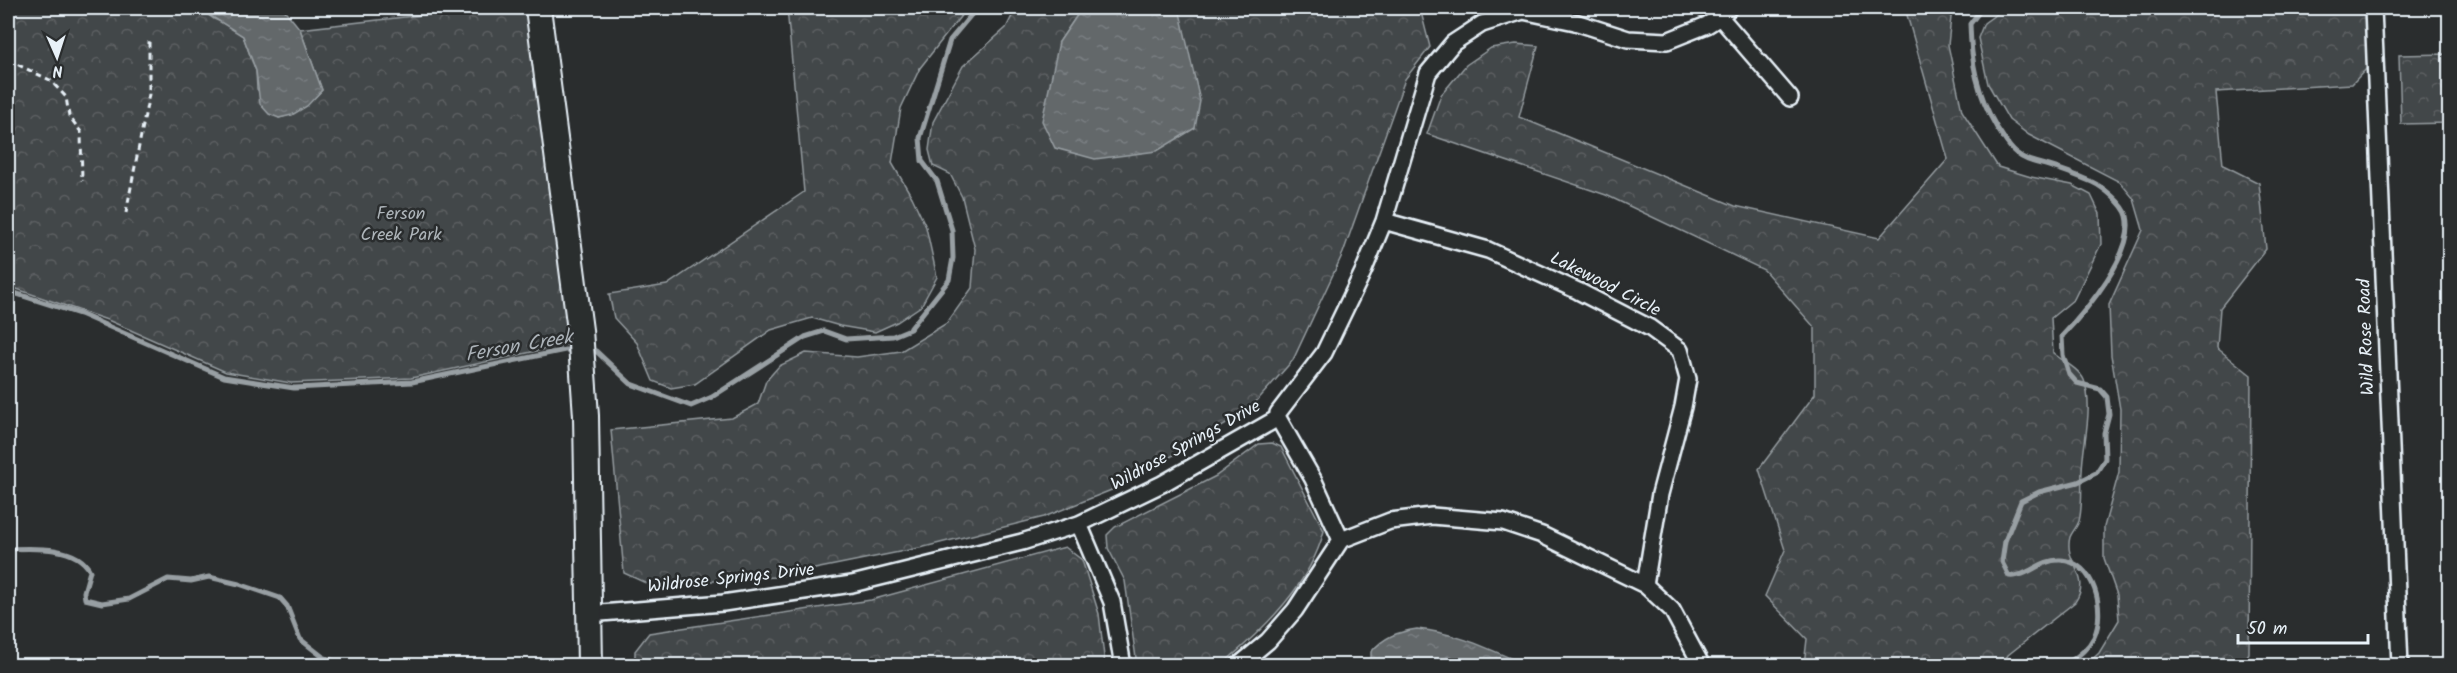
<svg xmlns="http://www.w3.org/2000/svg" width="2457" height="673" font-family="Kalam,sans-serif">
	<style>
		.forest { fill: url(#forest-crowns); stroke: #959ca0; stroke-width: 1.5 }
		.water { fill: url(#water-ripples); stroke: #989fa3; stroke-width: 1.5 }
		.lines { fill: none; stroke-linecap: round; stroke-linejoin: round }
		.stream { stroke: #989fa3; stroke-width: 5 }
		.street-casing { stroke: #e8f1f8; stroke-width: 20 }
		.primary-casing { stroke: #e8f1f8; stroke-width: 28 }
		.path { stroke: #e8f1f8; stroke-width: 3; stroke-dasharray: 6 4.5; stroke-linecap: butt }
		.street { stroke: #2a2d2e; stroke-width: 15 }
		.primary { stroke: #2a2d2e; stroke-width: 24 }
		.labels { text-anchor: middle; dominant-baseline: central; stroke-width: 5; stroke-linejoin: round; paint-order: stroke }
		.park-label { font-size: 18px; fill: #aeb5ba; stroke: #2a2d2e }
		.street-label { font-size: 18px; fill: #e8f1f8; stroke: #2a2d2e }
		.water-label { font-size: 20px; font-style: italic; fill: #acb3b9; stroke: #2a2d2e }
	</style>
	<defs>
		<pattern id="forest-crowns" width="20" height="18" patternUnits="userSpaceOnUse" patternTransform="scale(1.5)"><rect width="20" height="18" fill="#424648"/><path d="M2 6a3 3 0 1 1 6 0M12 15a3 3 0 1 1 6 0" fill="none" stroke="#5d6163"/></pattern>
		<pattern id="water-ripples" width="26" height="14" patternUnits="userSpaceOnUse" patternTransform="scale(1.5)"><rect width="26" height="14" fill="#63686b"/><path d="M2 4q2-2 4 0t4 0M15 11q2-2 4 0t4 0" fill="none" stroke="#797e81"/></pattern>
	</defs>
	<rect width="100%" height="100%" fill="#2a2d2e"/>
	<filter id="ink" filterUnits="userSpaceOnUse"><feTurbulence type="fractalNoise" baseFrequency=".0167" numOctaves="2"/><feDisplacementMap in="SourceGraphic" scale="12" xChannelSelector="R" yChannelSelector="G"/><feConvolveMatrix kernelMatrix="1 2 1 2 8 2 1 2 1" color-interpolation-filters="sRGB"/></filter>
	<g filter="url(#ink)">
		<path class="forest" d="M8 8H101L105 11 123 12 136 8H198L214 19 226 24 243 36 256 71 257 89 279 118C298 114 309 104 322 90L300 29 483 8H529L554 201 569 344 411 378 291 383 226 372 110 321 8 286Z
			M787 8H967L920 68 901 108 892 163 912 197 926 227 937 277 921 306 897 322 875 332 840 326 812 318 771 330 695 384 671 388 653 381 637 343 614 318 609 294 667 285 804 192Z
			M1016 8H1082L1059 42 1179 15V8H1420L1430 47 1405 79 1343 253 1293 360 1247 412 1119 487 1044 517 924 547 775 577 650 585 624 573 611 430 732 418 758 404 766 381 779 366 806 353 857 357 901 351 947 323 972 288 975 249 962 197 950 174 933 166 929 150 933 122 963 66 1006 28Z
			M1905 8H1952L1948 45 1962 111 1998 167 2031 177 2072 185 2091 195 2100 214 2101 244 2074 299 2051 318 2053 353C2063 361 2079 369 2084 380 2094 409 2083 441 2082 471 2081 487 2083 506 2079 521 2077 527 2072 532 2070 537 2063 563 2093 576 2075 602L2008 655 2002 665H1804L1807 639 1765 596 1785 550 1759 469 1815 394V328L1764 270 1606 195 1427 134 1441 95 1466 65 1491 48 1516 44 1538 46 1519 117 1735 206 1879 238 1948 159Z
			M2005 8H2364L2368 67 2352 84 2216 92 2223 165 2259 183 2266 249 2220 308 2217 348 2251 375 2249 653 2242 665H2086L2099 653 2119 620 2117 595 2104 558V527L2119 472 2120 409 2111 355 2109 305 2143 230 2134 199 2120 182 2029 135 2009 120 1988 84 1978 38 1984 23Z
			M2449 54V123L2401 124 2399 55Z
			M1272 443 1281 447 1324 531C1310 584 1266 627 1225 662L1227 665H1137L1125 581 1108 548 1107 535 1115 527 1216 476 1259 444Z
			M1065 547 1082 560 1099 614 1105 665H635V651L649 633 871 600Z"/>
		<path class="water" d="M198 8H283L300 29 322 90 307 106 292 115 279 118 269 114 260 104 256 71 243 36Z
			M1082 8H1179L1200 101 1195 128 1157 151 1095 159 1055 148 1042 121 1059 42Z
			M1417 629C1458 633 1489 649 1526 665H1371V652C1384 637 1397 632 1417 629Z"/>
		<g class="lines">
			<path class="stream" d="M1982 8 1970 24C1971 62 1977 94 1997 128 2003 136 2008 147 2016 153 2027 162 2036 162 2049 166 2063 170 2078 176 2092 182 2103 187 2124 204 2127 216 2136 252 2086 311 2062 336L2063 355 2069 374 2077 383 2100 389 2107 397 2109 414 2104 433 2105 459 2096 473 2078 482 2039 492 2021 501 2005 541 2002 562 2009 576C2028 578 2040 559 2060 560 2095 561 2106 611 2094 637 2087 651 2076 657 2064 666
				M8 291 80 314 224 377 294 388 412 382 565 350H576
				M588 351H596L631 384 691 406 712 397 805 337 824 331 846 339 893 336 910 329 949 280 953 258 952 230 937 181 922 161 920 138 950 40 977 8
				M8 549C33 548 77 545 90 571L84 592 85 599 102 603 129 599 168 579 191 581 209 577 239 584 280 598 287 606 300 639 323 657 340 663"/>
			<defs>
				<path id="street" d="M2373 8 2400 666
					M1720 17 1790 98
					M1384 221 1488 250 1578 291 1650 328 1680 350 1688 379 1683 407 1660 494 1645 585 1672 610 1702 666
					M1278 418 1313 479 1341 540
					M1079 524 1112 602 1123 666
					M589 614 723 603 852 584 1022 542 1079 524 1162 484 1278 418V413L1324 353 1363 272 1384 221 1428 73 1453 43 1482 24 1523 11 1575 22 1628 39 1667 41 1707 25 1720 17 1729 8
					M1238 666 1268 641 1295 610 1341 540 1390 521 1432 516 1503 522 1542 535 1645 585"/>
				<path id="primary" d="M538 8 580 330 586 416 590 666"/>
			</defs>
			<use href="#street" class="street-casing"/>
			<use href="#primary" class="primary-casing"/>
			<path class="path" d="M8 60 50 80 66 97 69 116 81 132 82 181
				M126 213 149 94V38"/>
			<use href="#street" class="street"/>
			<use href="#primary" class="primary"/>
		</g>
	</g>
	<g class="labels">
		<g class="park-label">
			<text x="401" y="214">Ferson<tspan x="401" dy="21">Creek Park</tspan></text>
		</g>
		<g class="street-label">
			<text transform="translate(1605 285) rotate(27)">Lakewood Circle</text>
			<text transform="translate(2367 337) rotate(-92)">Wild Rose Road</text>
			<text transform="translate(1186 446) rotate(-29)">Wildrose Springs Drive</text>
			<text transform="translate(731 579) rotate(-6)">Wildrose Springs Drive</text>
		</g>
		<g class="water-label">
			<text transform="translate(519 347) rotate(-10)">Ferson Creek</text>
		</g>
	</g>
	<rect width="2457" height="673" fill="none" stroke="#2a2d2e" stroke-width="30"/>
	<rect x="15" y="15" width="2427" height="643" fill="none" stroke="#e8f1f8" stroke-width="2" filter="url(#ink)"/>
	<g transform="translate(57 57) rotate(177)" stroke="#2a2d2e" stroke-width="4.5" paint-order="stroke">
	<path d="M0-4.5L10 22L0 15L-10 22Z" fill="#e8f1f8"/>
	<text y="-9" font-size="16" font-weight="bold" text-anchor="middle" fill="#e8f1f8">N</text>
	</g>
	<path d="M2238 634v9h130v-9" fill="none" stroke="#e8f1f8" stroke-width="3"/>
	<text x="2247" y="634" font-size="18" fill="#e8f1f8" stroke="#2a2d2e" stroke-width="4.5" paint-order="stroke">50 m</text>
</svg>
